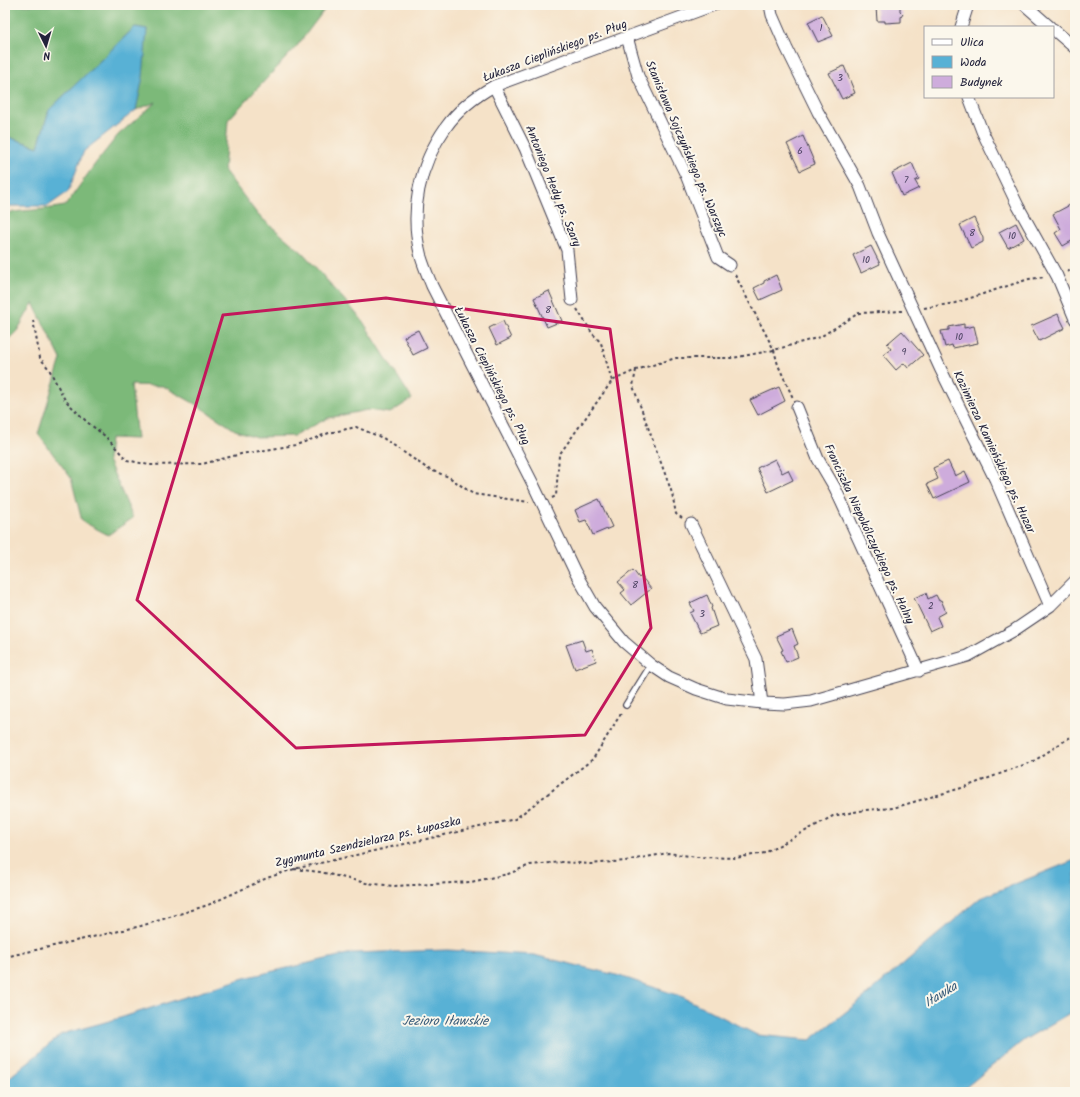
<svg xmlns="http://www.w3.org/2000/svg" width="1080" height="1097" font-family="Kalam,sans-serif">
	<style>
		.forest { fill: #7cb979; stroke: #4f6e5a }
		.water { fill: #58b1d5; stroke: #3d6a88 }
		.building { fill: #ceacdc }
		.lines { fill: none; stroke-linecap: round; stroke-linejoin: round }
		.lane-casing { stroke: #423f50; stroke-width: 8 }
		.street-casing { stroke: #423f50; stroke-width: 13 }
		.path { stroke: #423f50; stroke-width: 2; stroke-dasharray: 3 3; stroke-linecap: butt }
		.lane { stroke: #fff; stroke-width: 5.5 }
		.street { stroke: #fff; stroke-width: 11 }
		.marked { fill: none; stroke: #c2185b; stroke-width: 3; stroke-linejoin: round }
		.labels { text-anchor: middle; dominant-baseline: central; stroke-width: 4; stroke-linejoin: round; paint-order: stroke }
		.number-label { font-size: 10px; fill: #4d4463 }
		.street-label { font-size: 12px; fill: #22223b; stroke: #fbf7ec }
		.water-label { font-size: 13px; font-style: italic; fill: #385b79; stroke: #fbf7ec }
	</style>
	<rect width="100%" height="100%" fill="#fbf7ec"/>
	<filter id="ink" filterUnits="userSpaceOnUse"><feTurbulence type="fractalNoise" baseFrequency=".025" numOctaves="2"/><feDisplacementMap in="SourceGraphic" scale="8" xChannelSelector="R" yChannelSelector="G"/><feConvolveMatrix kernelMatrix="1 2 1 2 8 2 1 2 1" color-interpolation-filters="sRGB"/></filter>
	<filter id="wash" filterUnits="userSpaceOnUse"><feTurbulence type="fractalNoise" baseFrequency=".012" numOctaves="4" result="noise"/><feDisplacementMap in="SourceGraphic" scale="16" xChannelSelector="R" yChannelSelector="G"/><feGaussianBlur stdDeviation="0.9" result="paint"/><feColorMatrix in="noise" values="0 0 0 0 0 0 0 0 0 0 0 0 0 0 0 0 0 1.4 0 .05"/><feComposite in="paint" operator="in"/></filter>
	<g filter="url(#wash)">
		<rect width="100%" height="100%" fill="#f5e2c8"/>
		<path class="forest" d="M5 5H328L297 46 228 120 224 170 258 215 303 253 362 320 412 399 390 413 367 410 328 418 294 436 256 437 235 430 197 405 163 386 131 385 137 439 110 438 108 460 133 518 108 535 82 521 71 478 38 434 61 359 33 303 17 331 5 343V213C25 210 45 210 65 206L95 164 118 135 156 102 136 110 147 29 135 27 49 110 38 147 5 136Z"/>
		<path class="water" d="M135 27 147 29 143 77 136 110 84 151 68 192 48 206H5V136L38 147 49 110Z
			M1075 860V1010L1024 1040 960 1092H5V1081L62 1034 120 1018 244 978 352 953 447 950 534 955 620 976 683 997 757 1035 810 1040 861 1000 980 898Z"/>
		<g id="blocks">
			<path class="building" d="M884 5H900V11L903 14 901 17V22L885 23V21H877L876 7Z
				M822 15 833 36 818 42 808 22Z
				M844 66 855 93 842 99 829 73Z
				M803 136 815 164 800 171 787 144Z
				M912 163 919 179 915 181 919 188 902 196 892 173Z
				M1070 205 1075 214V239L1063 246 1055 233 1061 229 1053 214Z
				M974 218 983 238V242L971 248 960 225Z
				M1016 223 1024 239 1008 248 999 232Z
				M871 246 880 264 861 273 853 255Z
				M776 275 782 290 760 300 754 288 764 283V281Z
				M549 291 562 321 547 327 534 298Z
				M1058 314 1065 328 1039 341 1031 326Z
				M503 321 511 338 497 345 489 328Z
				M964 324V328L974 326 978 343 953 348 952 345 945 347 941 331 949 330V327Z
				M418 330 427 348 413 355 404 337Z
				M902 331 923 355 908 368 904 363 896 370 883 355 891 349 887 344Z
				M779 387 785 401 758 415 750 400Z
				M775 459 782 473 788 470 793 480 768 492 757 468Z
				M948 461 955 476 965 471 970 482 934 499 927 484 938 479 933 468Z
				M599 499 612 527 593 535 586 520 580 522 575 510Z
				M633 570 639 578 641 576 651 589 631 605 621 593 625 590 618 582Z
				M926 593 928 599 936 595 939 601 941 600 946 612 937 617 941 626 930 631 914 598Z
				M707 595 712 607 711 608 717 626 700 633 690 613 694 611 690 603Z
				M792 629 798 644 794 646 798 657 786 662 781 651 783 650 776 636Z
				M582 640 586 651 592 649 596 661 575 669 566 645Z"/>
		</g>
	</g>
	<g filter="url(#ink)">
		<use href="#blocks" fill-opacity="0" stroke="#423f50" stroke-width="1"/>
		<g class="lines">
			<defs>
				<path id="lane" d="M626 705 651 665"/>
				<path id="street" d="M714 5 494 86C476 96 458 110 446 127 419 165 409 212 421 257 424 267 428 276 432 286L534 486 575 572 595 607 624 642 651 665 669 677 696 689 727 699 762 703 785 704 811 701 968 656 1013 631 1050 606 1075 581
					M770 5 772 15 786 47 818 112 860 186 878 233 940 368 995 479 1050 606
					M1025 5 1050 27
					M961 27 968 5
					M1053 29 1075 48
					M627 37 638 76 686 175 718 257 730 265
					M494 86 525 148 567 250 572 300
					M969 97 982 131 1018 206 1057 276 1075 319
					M797 407 818 459 835 488 919 671
					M691 524 756 659 762 703"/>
			</defs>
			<use href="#lane" class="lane-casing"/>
			<use href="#street" class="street-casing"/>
			<path class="path" d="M1067 272 1075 268
				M735 275 774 350 778 365 793 398
				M924 308 955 303 1029 279 1045 277
				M577 309 592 333 601 343 612 381
				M33 320 40 358 49 369 65 400 87 422 105 436 127 460 149 465 202 464 241 454 296 445 329 433 356 427 383 438 428 469 449 477 473 494 529 502
				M636 370 633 386 672 493 676 514 682 518
				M552 498 556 496 559 455 612 381 636 370 676 358H733L774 350 820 337 859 313 902 311
				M294 869 320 872 366 883 394 886 471 882 508 874 530 865 562 862 591 864 625 861 668 853 697 857 736 858 765 853 833 816 865 810 893 808 965 787 1034 761 1075 734
				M5 957 141 926 208 905 267 878 294 869 515 819 593 759 622 712"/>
			<use href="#lane" class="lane"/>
			<use href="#street" class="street"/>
		</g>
	</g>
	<path class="marked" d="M386 298 610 329 651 628 585 735 296 748 137 600 223 315Z"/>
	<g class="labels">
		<g class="number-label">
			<text x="821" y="28">1</text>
			<text x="840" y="78">3</text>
			<text x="800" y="151">6</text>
			<text x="906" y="180">7</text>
			<text x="972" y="233">8</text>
			<text x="1012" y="236">10</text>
			<text x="866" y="260">10</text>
			<text x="548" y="310">8</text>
			<text x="959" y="337">10</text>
			<text x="904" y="352">9</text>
			<text x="635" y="585">8</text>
			<text x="931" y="606">2</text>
			<text x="702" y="614">3</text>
		</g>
		<g class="street-label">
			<text transform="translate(555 51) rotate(-21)">Łukasza Cieplińskiego ps. Pług</text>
			<text transform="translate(686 149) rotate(67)">Stanisława Sojczyńskiego ps. Warszyc</text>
			<text transform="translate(553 186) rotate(68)">Antoniego Hedy ps. Szary</text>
			<text transform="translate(492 376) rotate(63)">Łukasza Cieplińskiego ps. Pług</text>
			<text transform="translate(994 452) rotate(65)">Kazimierza Kamieńskiego ps. Huzar</text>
			<text transform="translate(869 534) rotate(65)">Franciszka Niepokólczyckiego ps. Halny</text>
			<text transform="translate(368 842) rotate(-13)">Zygmunta Szendzielarza ps. Łupaszka</text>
		</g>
		<g class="water-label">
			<text transform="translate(941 995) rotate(-32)">Iławka</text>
			<text x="445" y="1021">Jezioro Iławskie</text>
		</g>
	</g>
	<rect width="1080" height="1097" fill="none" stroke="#fbf7ec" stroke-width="20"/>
	<rect x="924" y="26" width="130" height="72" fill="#fbf7ec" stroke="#a4a2a5"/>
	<rect x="932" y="39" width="20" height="6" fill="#ffffff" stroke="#a4a2a5"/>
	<text x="960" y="46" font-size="12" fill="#22223b">Ulica</text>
	<rect x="932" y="56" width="20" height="12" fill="#58b1d5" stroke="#a4a2a5"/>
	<text x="960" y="66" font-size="12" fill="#22223b">Woda</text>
	<rect x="932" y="76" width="20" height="12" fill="#ceacdc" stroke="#a4a2a5"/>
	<text x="960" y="86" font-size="12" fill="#22223b">Budynek</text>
	<g transform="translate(46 46) rotate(175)" stroke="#fbf7ec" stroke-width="3" paint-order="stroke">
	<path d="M0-3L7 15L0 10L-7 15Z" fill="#22223b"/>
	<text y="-6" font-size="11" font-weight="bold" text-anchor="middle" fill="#22223b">N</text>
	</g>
</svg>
